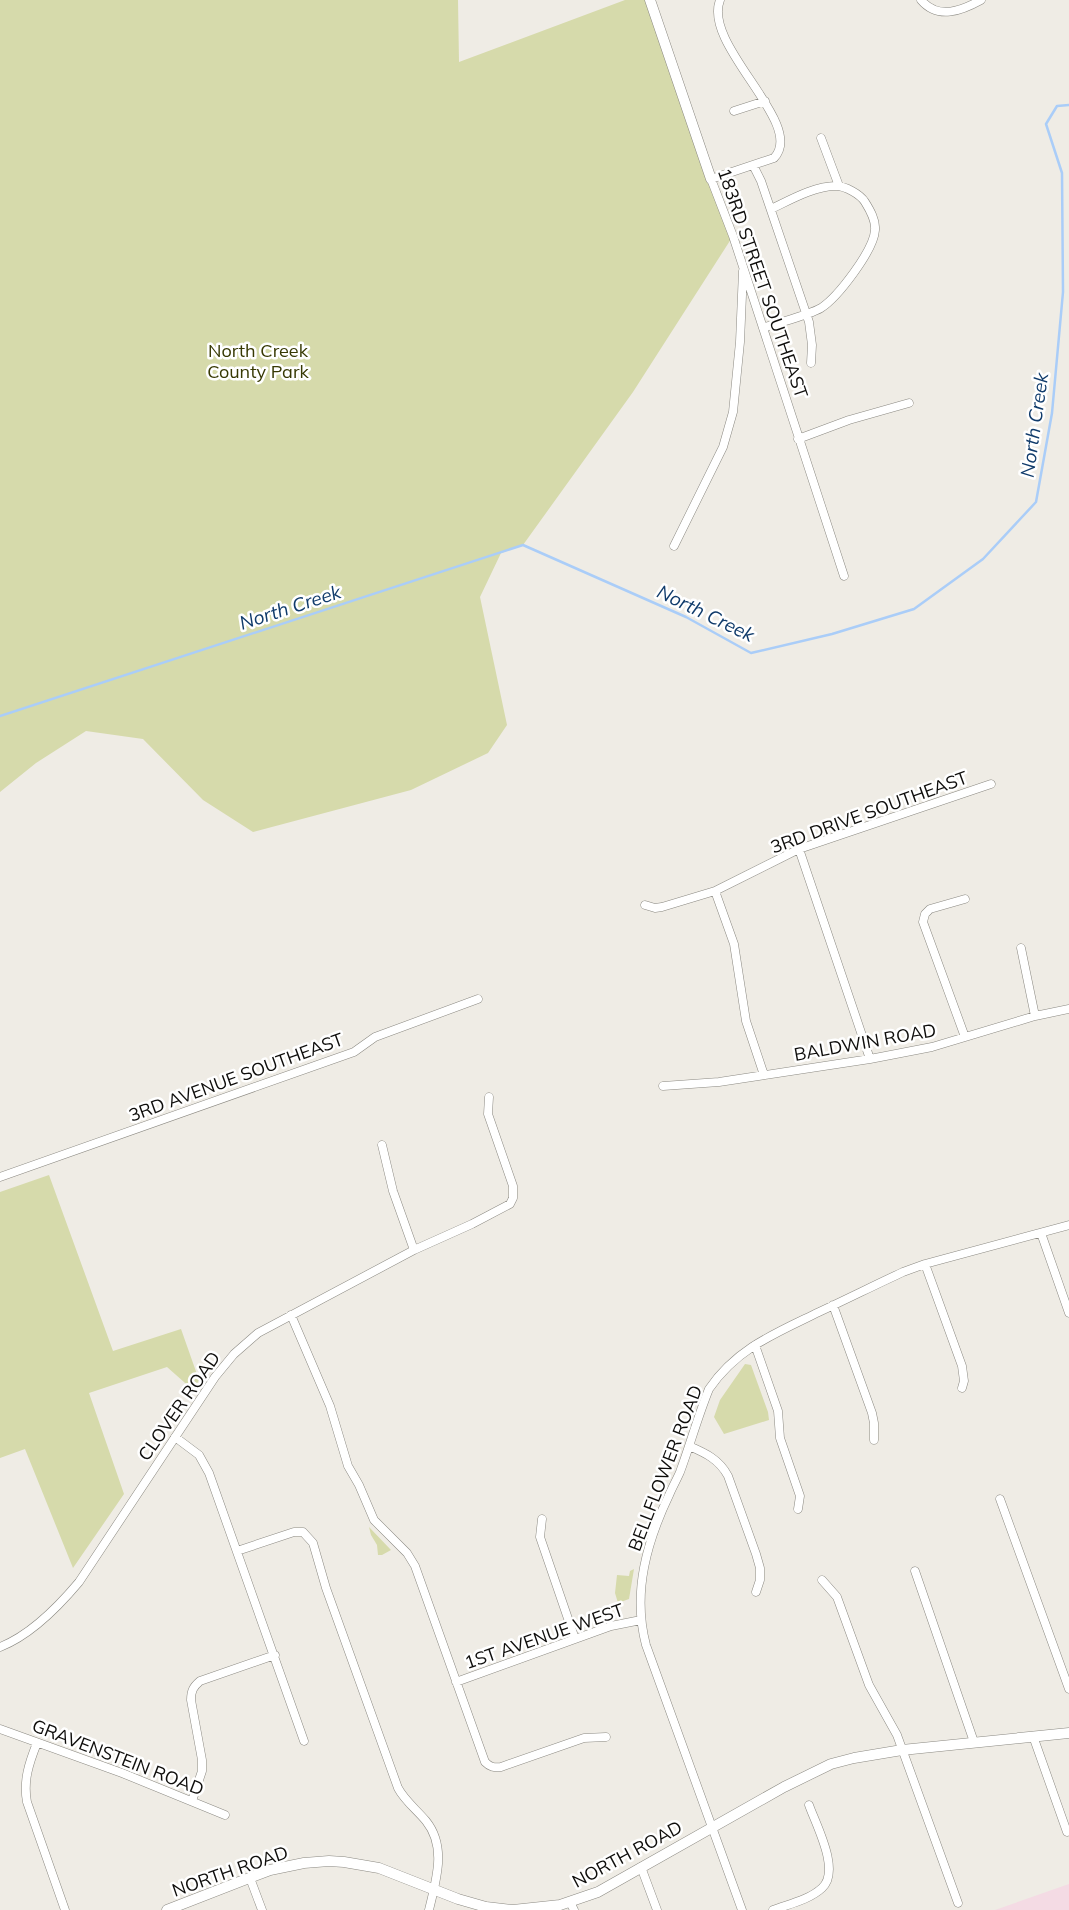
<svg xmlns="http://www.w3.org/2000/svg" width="1069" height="1910" font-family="Mulish,sans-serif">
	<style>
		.education { fill: #f4dbe4 }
		.green { fill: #d6daab }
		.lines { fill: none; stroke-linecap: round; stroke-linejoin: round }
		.stream { stroke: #aacdf8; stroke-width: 2.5 }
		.street-casing { stroke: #8b8982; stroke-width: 9 }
		.secondary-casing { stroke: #8b8982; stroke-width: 11 }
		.street { stroke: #fff; stroke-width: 8 }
		.secondary { stroke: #fff; stroke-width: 10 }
		.labels { text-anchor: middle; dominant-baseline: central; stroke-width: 5; stroke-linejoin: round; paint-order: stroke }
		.street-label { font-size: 18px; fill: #0e0d0b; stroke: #fff }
		.park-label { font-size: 18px; fill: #373903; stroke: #fff }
		.water-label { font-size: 19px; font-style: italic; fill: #103b6b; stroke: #fff }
	</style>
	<rect width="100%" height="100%" fill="#efece5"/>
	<path class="education" d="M1069 1884V1910H995Z"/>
	<path class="green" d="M0 0H458L459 62 625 0H650L733 236 633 392 523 545 501 553 480 597 507 725 488 753 411 790 253 832 203 800 143 739 86 731 36 763 0 792Z
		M49 1175 113 1351 181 1329 199 1380 193 1390 167 1367 89 1393 124 1494 73 1568 25 1449 0 1458V1192Z
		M745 1364 751 1365 768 1412 769 1420 724 1434 714 1417 720 1400Z
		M369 1527 391 1550 382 1555H378L377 1545 371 1535Z
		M634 1569 629 1599 618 1603 615 1593 617 1575 629 1576 630 1571Z"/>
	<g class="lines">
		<path class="stream" d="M0 716 523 545 686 617 751 653 832 634 914 609 983 559 1036 502 1052 413 1063 292 1062 173 1046 124 1057 106 1069 105"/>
		<defs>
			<path id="street" d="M720 0C702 46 807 124 774 158L711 179 733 236 844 576
				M921 0C938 20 961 11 981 0
				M734 111 765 101
				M821 138 839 186
				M753 165 761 181 809 322 812 345 811 363
				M763 328C779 322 807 316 821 308 838 297 874 250 875 230 876 220 870 210 865 202 860 194 845 186 836 186 814 186 790 200 771 209
				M798 439 849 420 909 403
				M674 546 723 447 733 412 740 342 743 271
				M799 849 870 1059
				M715 891 734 944 746 1021 764 1075
				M645 905 655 908 662 907 715 891 799 849 991 784
				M1021 948 1035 1016
				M965 1037 923 922 925 914 930 909 965 899
				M663 1086 719 1082 870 1059 932 1047 1035 1016 1069 1009
				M382 1145 393 1191 414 1250
				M0 1177 354 1052 375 1037 478 999
				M1041 1233 1069 1313
				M925 1264 962 1366 964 1381 962 1388
				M833 1305 872 1413 874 1423V1440
				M291 1315 330 1406 348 1466 359 1485 374 1520 407 1553 415 1566 485 1762C490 1767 494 1768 501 1767L584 1738 606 1737
				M755 1345 778 1411 780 1438 800 1496 798 1509
				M175 1437 199 1455 209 1473 304 1741
				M689 1446C705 1453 719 1459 728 1476L756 1554 760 1568V1580L756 1592
				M1000 1499 1069 1689
				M542 1519 540 1537 575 1639
				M237 1551 294 1532H303L313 1543 326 1588 398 1788C405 1801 416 1809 426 1821 447 1847 436 1880 429 1910
				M915 1571 974 1742
				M822 1580 837 1597 869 1685 897 1735 958 1903
				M0 1647C31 1635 58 1607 79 1582L215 1377 234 1354 258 1333 414 1250 472 1224 510 1204 513 1198V1186L488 1114 489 1097
				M456 1682 611 1626 641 1620
				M0 1729 122 1773 225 1815
				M1033 1736 1067 1832
				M37 1743C29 1763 23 1781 27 1802L65 1910
				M192 1801 202 1771V1760L191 1700C191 1691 193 1687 200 1681L275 1655
				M641 1867 657 1910
				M250 1878 262 1910
				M570 1902 574 1910
				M742 1910 646 1645C632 1592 647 1541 670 1493 673 1486 677 1479 680 1472 690 1445 698 1416 709 1389 737 1348 776 1333 819 1312 847 1299 875 1285 903 1272L925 1264 1069 1225
				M773 1910C789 1904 809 1900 822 1888 841 1871 816 1825 809 1805"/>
			<path id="secondary" d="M650 0 711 179
				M167 1910 270 1870 304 1863 329 1861 344 1862 379 1868 458 1899 486 1907 513 1910 560 1905 598 1892 784 1787 831 1764 854 1758 902 1750 1069 1733"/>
		</defs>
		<use href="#street" class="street-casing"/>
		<use href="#secondary" class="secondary-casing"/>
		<use href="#street" class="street"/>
		<use href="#secondary" class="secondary"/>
	</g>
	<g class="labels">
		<g class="street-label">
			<text transform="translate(763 283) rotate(71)">183RD STREET SOUTHEAST</text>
			<text transform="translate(869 812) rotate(-20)">3RD DRIVE SOUTHEAST</text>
			<text transform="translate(865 1042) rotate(-10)">BALDWIN ROAD</text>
			<text transform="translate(236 1077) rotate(-20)">3RD AVENUE SOUTHEAST</text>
			<text transform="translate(179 1406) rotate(-55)">CLOVER ROAD</text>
			<text transform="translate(665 1468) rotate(-69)">BELLFLOWER ROAD</text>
			<text transform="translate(544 1636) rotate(-19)">1ST AVENUE WEST</text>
			<text transform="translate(118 1757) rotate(21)">GRAVENSTEIN ROAD</text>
			<text transform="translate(627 1854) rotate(-28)">NORTH ROAD</text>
			<text transform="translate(230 1871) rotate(-19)">NORTH ROAD</text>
		</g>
		<g class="park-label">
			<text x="258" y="350">North Creek<tspan x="258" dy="21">County Park</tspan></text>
		</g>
		<g class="water-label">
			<text transform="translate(1034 425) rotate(-82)">North Creek</text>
			<text transform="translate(290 607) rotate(-18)">North Creek</text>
			<text transform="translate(706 613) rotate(26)">North Creek</text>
		</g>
	</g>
</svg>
